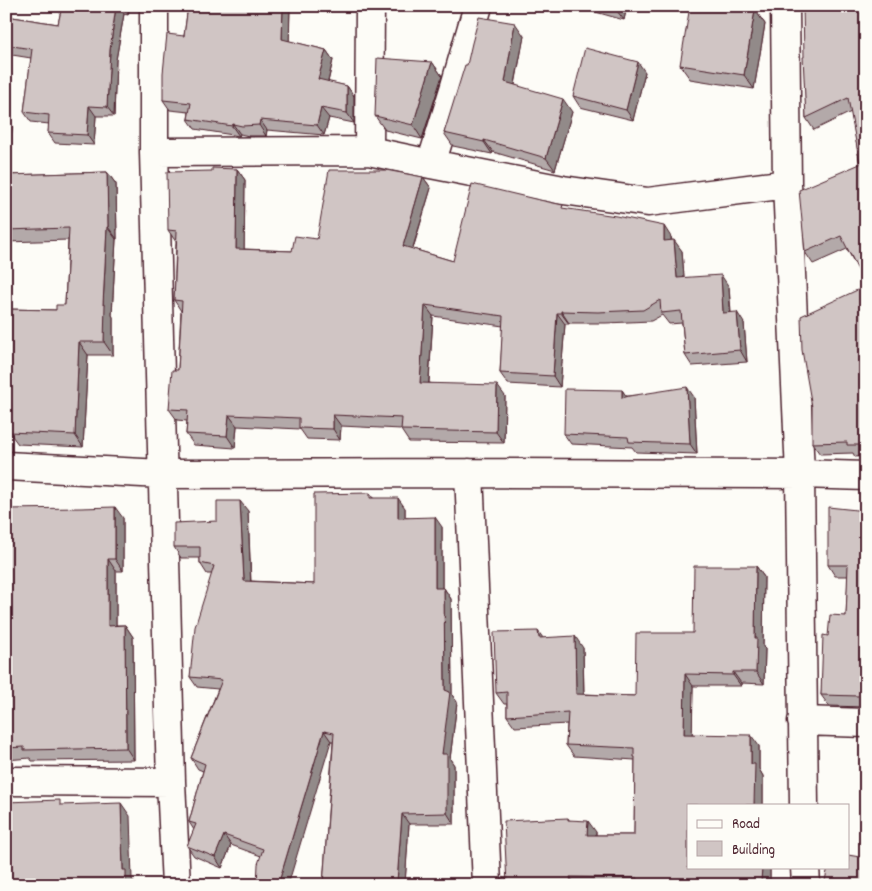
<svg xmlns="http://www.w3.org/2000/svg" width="872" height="891" font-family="Dekko,sans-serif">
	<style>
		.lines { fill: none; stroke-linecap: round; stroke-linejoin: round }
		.minor-casing { stroke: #4a1f2b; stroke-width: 31 }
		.minor { stroke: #fdfcf7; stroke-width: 28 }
		.wall { fill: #b3a9a9; stroke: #4a1f2b }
		.shaded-wall { fill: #928a89; stroke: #4a1f2b }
		.building { fill: #d0c5c4; stroke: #4a1f2b }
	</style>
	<rect width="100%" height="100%" fill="#fdfcf7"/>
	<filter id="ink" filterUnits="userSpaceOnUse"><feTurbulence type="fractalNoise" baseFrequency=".02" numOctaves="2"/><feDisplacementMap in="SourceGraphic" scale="10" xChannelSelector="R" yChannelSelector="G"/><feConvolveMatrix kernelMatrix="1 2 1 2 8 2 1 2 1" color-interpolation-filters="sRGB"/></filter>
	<g filter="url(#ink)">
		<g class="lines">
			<defs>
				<path id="minor" d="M154 6V152L171 782 176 885
					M785 6 787 184 800 474 804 805
					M369 151 370 6
					M154 152 369 151 431 164 563 190 648 202 787 184
					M431 164 455 86 478 6
					M6 466 162 474 469 473 800 474 866 476
					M469 473 487 885
					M802 721 866 723
					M6 781 171 782
					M805 867 806 885"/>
			</defs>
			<use href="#minor" class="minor-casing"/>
			<use href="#minor" class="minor"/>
		</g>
		<path class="wall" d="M62 6H130L128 15 124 14 116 60 114 116H96L94 145 55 143 48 133 49 124 31 122 24 112 31 58 6 54V16L58 24Z
			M188 6H290L289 41 326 50 333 60 328 82 347 86 354 96V123L329 118 324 135 267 130 266 136H249L240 134 239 136 195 129 188 119 189 112 170 110 163 100 184 36Z
			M584 6H627L624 20 585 9Z
			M866 6V285L847 249 813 264 805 252 860 164 851 112 814 130 806 118 804 57Z
			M755 10 765 24 754 89 690 79 680 65Z
			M524 36 515 85 572 112 555 170 493 152 492 154 453 146 444 133 467 65Z
			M432 62 442 76 422 139 385 130 375 116Z
			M645 72 633 120 580 107 573 96Z
			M6 118 12 126 9 175 107 172 116 184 117 239H116L112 315 113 317V355H88L83 447 18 444 9 432 10 416 6 417V309L56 310 65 305 68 240 6 242Z
			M237 169 245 180 244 249 292 251 317 239 423 177 431 188 413 249 453 261 565 209 671 237 672 240 682 251 684 278 729 287 731 312 744 323 747 362 692 366 685 355 682 323 669 324 662 315 651 321 606 323H569V324H565L560 387 508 384 500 373 503 326 433 316 429 383 505 396 504 443 409 442 401 430V429L341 426 340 440 307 439 300 429 237 426 235 448 194 445 186 434 187 421 177 420 169 409 178 370 181 311 174 300 176 242 168 230 212 171Z
			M866 286V456L855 457 853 453 820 454 812 443Z
			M622 390 626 396 694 397 697 454 636 452 632 447 571 444 564 434Z
			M370 493 374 498 405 508V517L442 527V588H444L451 599 452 695 457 702 450 759 454 765V824H409L405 882 454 883 455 885H323L333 741H331L261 856 231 845 222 868 194 856 187 846 194 830 189 822 203 771 198 769 191 758 218 689 197 687 190 677 212 574H207L200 563V558H181L174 547 217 521 248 511 251 581 314 584Z
			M6 509 123 518V571H116V625H125L133 637 134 760 32 761 30 758 6 760Z
			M866 511V707L829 706 821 695 828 636 846 616 848 576H835L828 565Z
			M756 566 764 577 763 647 765 649 764 684 741 683V686H693L692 734 759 746V769L763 776V805H688V867H770V885H507L568 818 569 820 596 832V835H634L635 760 574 756 566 745 567 724 515 727 507 716V704H504L496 693 544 638 583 648 584 694 635 696Z"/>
		<path class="shaded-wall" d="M116 6H118L124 14 116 60 114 116 107 107 110 50Z
			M122 6H130L128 15Z
			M283 6H290L289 49 282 39Z
			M618 6H627L624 20 617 11Z
			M755 10 765 24 754 89 744 75Z
			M515 23 524 36 513 94 505 82Z
			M326 50 333 60 326 90 318 79Z
			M432 62 442 76 422 139 413 125Z
			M638 62 645 72 633 120 626 110Z
			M347 86 354 96V123L347 113Z
			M563 99 572 112 555 170 546 158Z
			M89 106 96 116 94 145 87 135Z
			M321 108 329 118 324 135 317 125Z
			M6 118 12 126 8 187 6 184Z
			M260 120 267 130 266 136 259 125Z
			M233 124 240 134 239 136 232 126Z
			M484 140 493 152 492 154 484 142Z
			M237 169 245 180 244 260 236 249Z
			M107 172 116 184 117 239 108 227Z
			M423 177 431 188 410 257 403 246Z
			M664 226 671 237 672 252 664 241Z
			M107 227 116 239 112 315 113 317V355L104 342 103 305Z
			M674 240 682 251 685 289 677 278Z
			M721 275 729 287 731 324 723 313Z
			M425 305 433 316 428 394 420 383Z
			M561 311 569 323V324L561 313Z
			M737 312 744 323 747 362 740 350Z
			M557 313 565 324 560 387 553 376Z
			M79 342 88 355 83 447 75 435Z
			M497 385 505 396 504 443 496 432Z
			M687 387 694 397 697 454 690 444Z
			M622 390 629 400 622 398Z
			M229 415 237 426 235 448 227 436Z
			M333 415 341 426 340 440 333 429Z
			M398 498 405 508V528L398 518Z
			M240 501 248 511 251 591 244 581Z
			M115 507 123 518V571L115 559Z
			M435 517 442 527V599L435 588Z
			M108 559 116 571V637L108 626Z
			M756 566 764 577 763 647 765 649 764 684 756 672 755 638Z
			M444 588 451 599 452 695 457 702 450 759 454 765V824L447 813 442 754 445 690Z
			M125 625 133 637 134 760 126 748Z
			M538 631 546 642 539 638Z
			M575 636 583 648 584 705 576 694Z
			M733 672 741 683V686L733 675Z
			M685 674 693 686 692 746 684 734Z
			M324 731 331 741 288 885H278Z
			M751 735 759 746V769L763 776V805H754L751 764Z
			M121 803 130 816 132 879 134 882V885H126L123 870Z
			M402 814 409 824 405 885 397 882Z
			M588 821 596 832 595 846 587 835Z
			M224 835 231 845 222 868 215 857Z
			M762 867H770V885H764L761 881Z
			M570 877 576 885H573L571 881Z"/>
		<path class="building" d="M62 6H116L110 50 107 107 89 106 87 135 48 133 49 115 24 112 32 49 6 45V16L58 24Z
			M188 6H283L282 39 326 50 318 79 347 86V113L321 108 317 125 260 120 259 125 242 126 233 124 232 126 188 119 191 103 163 100V73L167 34 184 36Z
			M602 6H618L617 11Z
			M690 6H731L755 10 744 75 680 65Z
			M803 6H866V285L841 236 805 252 799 190 860 164 848 98 806 118 803 57H804Z
			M479 17 515 23 505 82 563 99 546 158 484 140V142L444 133 465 65H467L472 43Z
			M585 48 638 62 626 110 573 96Z
			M377 58 432 62 413 125 375 116Z
			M212 168 237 169 236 249 292 251 295 236 317 239 329 170H386L423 177 403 246 453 261 472 184 535 199 563 205 562 208 616 216 664 226V241L674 240 677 278 721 275 723 313 737 312 740 350 685 355 681 311 661 313 660 300 643 310 598 312 561 311V313H557L553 376 500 373 503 316 425 305 420 383 497 385 496 432 401 430 402 418 333 415V429L299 428V418L229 415 227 436 186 434 188 410 169 409 172 370H178L182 301 174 300 177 231 168 230 167 172 212 171Z
			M107 172 108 227H107L103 305H105L104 342H79L75 435 9 432 11 404H6V309L56 310V305H65L69 228 6 230V175Z
			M866 286V445H847V442L812 443V407L802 350 801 316Z
			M687 387 690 444 629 442 628 437 564 434 565 389 622 390V398L629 396Z
			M370 493V498H398V518L435 517V588H444L445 690 450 692 442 754H447V813L402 814 397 882 454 883V885H323L334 733 324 731 278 885H257L258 864 263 849 224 835 215 857 187 846 196 824 189 822 205 764 191 758 222 680 190 677 195 627 214 566 200 563V547H174V523L217 521V501H240L244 581 314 584V494Z
			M115 507V559H108V626L125 625 126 748 24 750V747L6 748V509L81 508Z
			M828 507 866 511V698L859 696 821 695 823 635 828 636 830 615 846 616 848 565H828Z
			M694 566H756L755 638H757L756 672H733V675L685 674 684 734 751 735V764H755L754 805H688V867H762L761 881H759V885H637V878L570 877 571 881H569V885H507L504 821 568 818V820L588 821 587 835H634L635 757H634V748L566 745 568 712 507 716V692L496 693 494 632 538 631 539 638 575 636 576 694 635 696 636 633H693Z
			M60 800V805L121 803 123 870H126V885H6V802Z
			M848 855 866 858V885H824L828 867H848Z"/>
	</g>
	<rect width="872" height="891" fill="none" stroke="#fdfcf7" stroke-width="25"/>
	<rect x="12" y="12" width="847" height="866" fill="none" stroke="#4a1f2b" stroke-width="2" filter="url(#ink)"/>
	<rect x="687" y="804" width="162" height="65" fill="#fdfcf7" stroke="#b5a4a5"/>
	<rect x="697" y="820" width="25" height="8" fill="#fdfcf7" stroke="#b5a4a5"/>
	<text x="732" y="828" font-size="15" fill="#4a1f2b">Road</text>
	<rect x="697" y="841" width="25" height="15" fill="#d0c5c4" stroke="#b5a4a5"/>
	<text x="732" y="854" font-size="15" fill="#4a1f2b">Building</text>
</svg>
